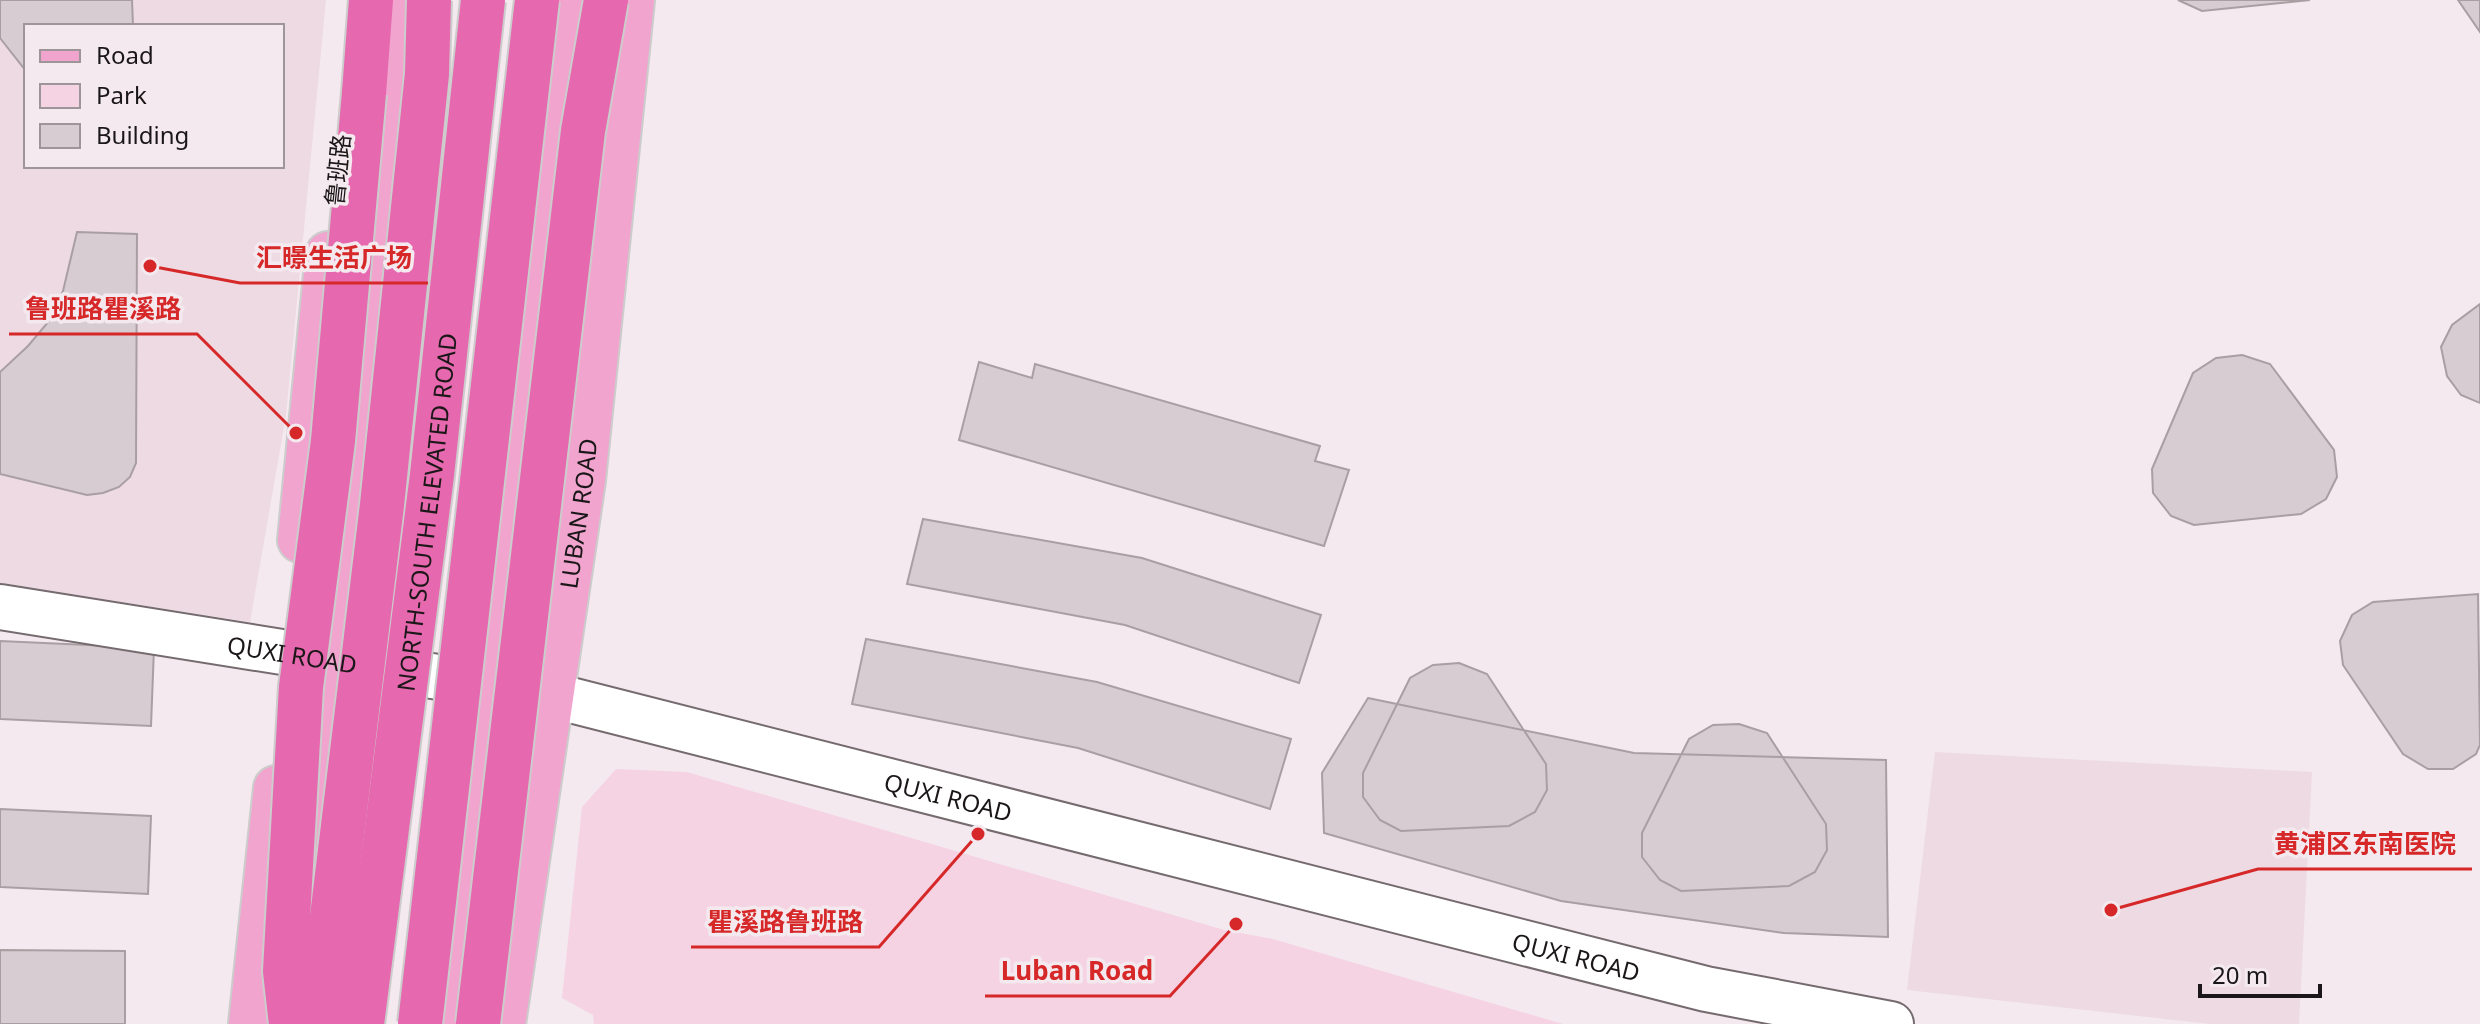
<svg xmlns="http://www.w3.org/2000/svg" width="2480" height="1024" font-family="'Noto Sans','Noto Sans SC',sans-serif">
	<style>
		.built { fill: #eddae3; fill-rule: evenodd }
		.green { fill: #f5d3e3 }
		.building { fill: #d7ccd1; stroke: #a99fa3; stroke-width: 2 }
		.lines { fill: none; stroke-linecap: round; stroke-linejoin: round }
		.street-casing { stroke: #756b6f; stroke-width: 48 }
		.primary-casing { stroke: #cdcccc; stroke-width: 48 }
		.highway-casing { stroke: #cdcccc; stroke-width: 48 }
		.street { stroke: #fff; stroke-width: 44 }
		.primary { stroke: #f0a4ce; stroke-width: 44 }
		.highway { stroke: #e668ae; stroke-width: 44 }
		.highway-bridge-casing { stroke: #cdcccc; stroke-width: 48; stroke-linecap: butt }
		.highway-bridge { stroke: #e668ae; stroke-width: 44 }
		.labels { text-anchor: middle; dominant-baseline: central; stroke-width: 7; stroke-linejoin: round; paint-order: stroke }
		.street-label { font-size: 24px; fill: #1b1718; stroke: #f4e9ee }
		.leader { fill: none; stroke: #d62828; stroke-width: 3 }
		.callout-dot { fill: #d62828; stroke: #f4e9ee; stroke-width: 3 }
		.callout-label { font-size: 26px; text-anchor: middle; font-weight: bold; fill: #d62828; stroke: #f4e9ee; stroke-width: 7; stroke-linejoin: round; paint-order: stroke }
	</style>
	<rect width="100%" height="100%" fill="#f4e9ee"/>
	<path class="built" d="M0 0H326L286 415 250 622 0 583ZM26 26H282V166H26Z
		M1935 752 2312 772 2299 1024H2210L1907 990Z"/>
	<path class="green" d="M616 769 687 772 1224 930 1273 939 1563 1024H594L593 1015 562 998 582 807Z"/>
	<path class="building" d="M0 0H132L133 26H26V71L0 38Z
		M2178 0H2310L2202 11Z
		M2458 0H2480V32Z
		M77 232 137 234 136 463 130 477 119 487 103 493 87 495 0 474V372L28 346 49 321 63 291Z
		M2480 304V403L2461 395 2447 376 2441 347 2452 325Z
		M2242 355 2270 364 2334 450 2337 477 2326 499 2301 514 2194 525 2171 516 2153 493 2152 469 2193 373 2216 358Z
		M979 362 1032 378 1035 364 1320 446 1315 461 1349 470 1324 546 959 440Z
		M923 519 1142 558 1321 615 1299 683 1125 625 907 584Z
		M2478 594 2480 745 2476 754 2453 769H2428L2403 754 2343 665 2340 641 2352 615 2373 602Z
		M866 639 1097 682 1291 739 1270 809 1078 748 852 704Z
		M0 641 154 648 151 726 0 719Z
		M1459 663 1487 674 1546 764 1547 790 1535 812 1509 826 1401 831 1380 820 1363 797V773L1410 678 1433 665Z
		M1368 698 1634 753 1886 760 1888 937 1784 933 1561 901 1324 833 1322 773Z
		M1739 724 1767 733 1826 824 1827 850 1815 872 1789 886 1681 891 1660 880 1642 857V833L1689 739 1713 725Z
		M0 809 151 816 148 894 0 887Z
		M0 950 125 951V1024H0Z"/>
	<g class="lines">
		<defs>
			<g id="street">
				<path id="s1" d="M0 607 551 695 1706 989 1891 1024"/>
			</g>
			<g id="primary">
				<path d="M300 540 328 254"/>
				<path d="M312 918 332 660 381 286 396 0"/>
				<path d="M251 1024 276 788"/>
				<path d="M443 1024 489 685 573 0"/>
				<path id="s2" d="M503 1024 583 480 632 0"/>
			</g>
			<path id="highway" d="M364 93 371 0"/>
		</defs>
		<use href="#street" class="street-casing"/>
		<use href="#primary" class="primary-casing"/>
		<use href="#highway" class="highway-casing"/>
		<use href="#street" class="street"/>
		<use href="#primary" class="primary"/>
		<use href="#highway" class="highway"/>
		<defs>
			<g id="highway-bridge">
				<path d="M291 1024 285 971 301 687 333 441 364 93"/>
				<path d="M319 1024 382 505 427 74 429 0"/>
				<path id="s3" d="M362 1024 432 475 483 0"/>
				<path d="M420 1024 537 0"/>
				<path d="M478 1024 583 131 606 0"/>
			</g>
		</defs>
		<use href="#highway-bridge" class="highway-bridge-casing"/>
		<use href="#highway-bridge" class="highway-bridge"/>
	</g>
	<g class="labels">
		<g class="street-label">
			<text transform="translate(337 170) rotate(-84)">鲁班路</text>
			<text stroke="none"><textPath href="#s3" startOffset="516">NORTH-SOUTH ELEVATED ROAD</textPath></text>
			<text stroke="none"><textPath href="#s2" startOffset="516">LUBAN ROAD</textPath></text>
			<text stroke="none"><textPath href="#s1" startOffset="296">QUXI ROAD</textPath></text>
			<text stroke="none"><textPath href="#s1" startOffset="968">QUXI ROAD</textPath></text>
			<text stroke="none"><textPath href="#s1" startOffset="1616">QUXI ROAD</textPath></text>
		</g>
	</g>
	<path class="leader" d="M150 266L240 283H428M296 433L197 334H9M2111 910L2258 869H2472M978 834L879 947H691M1236 924L1170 996H985"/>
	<g class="callout-dot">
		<circle cx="150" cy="266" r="8"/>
		<circle cx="296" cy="433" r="8"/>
		<circle cx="2111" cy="910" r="8"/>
		<circle cx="978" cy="834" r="8"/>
		<circle cx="1236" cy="924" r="8"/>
	</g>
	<g class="callout-label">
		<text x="334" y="267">汇暻生活广场</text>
		<text x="103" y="318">鲁班路瞿溪路</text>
		<text x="2365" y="853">黄浦区东南医院</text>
		<text x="785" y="931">瞿溪路鲁班路</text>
		<text x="1077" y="980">Luban Road</text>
	</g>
	<rect x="24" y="24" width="260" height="144" fill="#f4e9ee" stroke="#9d9598" stroke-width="2"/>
	<rect x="40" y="50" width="40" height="12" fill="#f0a4ce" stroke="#9d9598" stroke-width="2"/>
	<text x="96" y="64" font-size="24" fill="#1b1718">Road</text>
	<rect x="40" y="84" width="40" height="24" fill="#f5d3e3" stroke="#9d9598" stroke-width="2"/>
	<text x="96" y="104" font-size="24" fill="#1b1718">Park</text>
	<rect x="40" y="124" width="40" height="24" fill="#d7ccd1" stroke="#9d9598" stroke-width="2"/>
	<text x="96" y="144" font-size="24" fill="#1b1718">Building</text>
	<path d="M2200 984v12h120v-12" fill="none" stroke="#1b1718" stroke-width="4"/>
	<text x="2212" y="984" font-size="24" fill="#1b1718" stroke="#f4e9ee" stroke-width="6" paint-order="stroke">20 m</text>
</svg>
